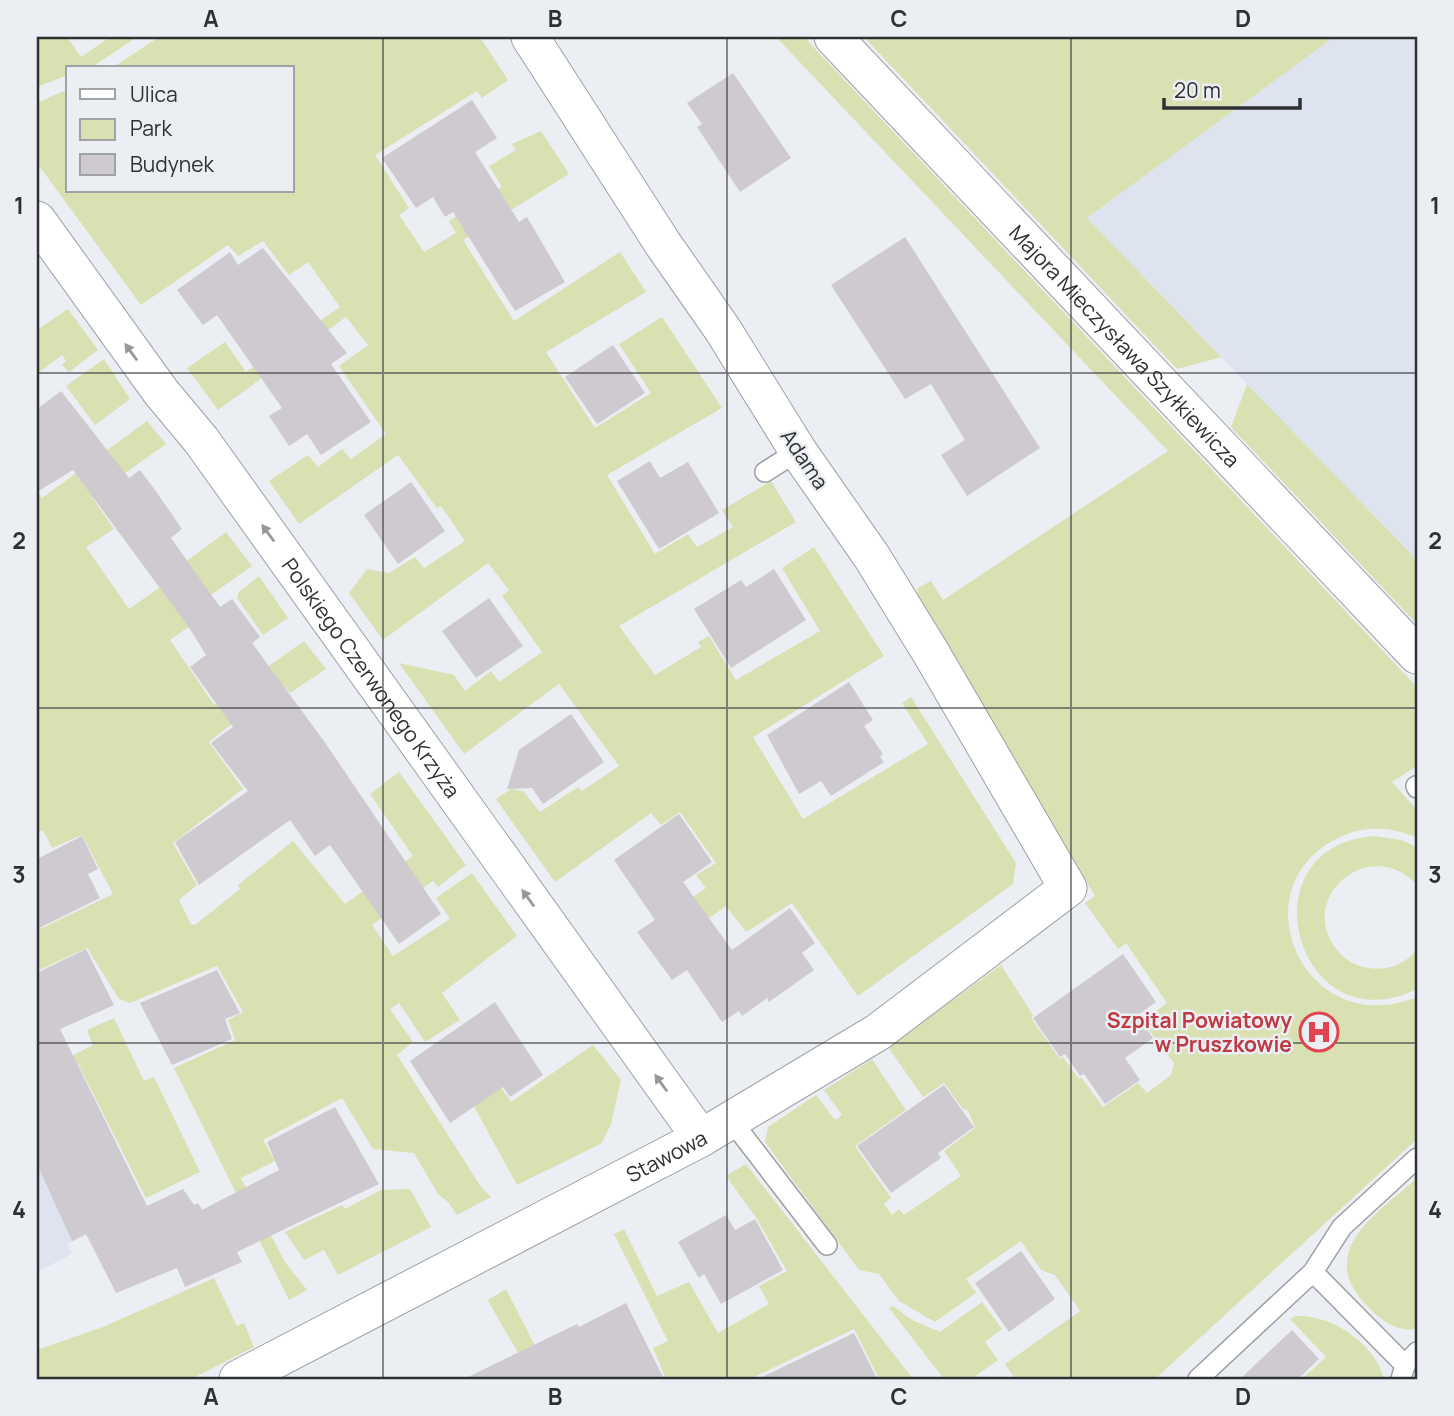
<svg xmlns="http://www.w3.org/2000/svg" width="1454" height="1416" font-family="Manrope,sans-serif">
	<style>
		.built { fill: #dde3ef }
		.green { fill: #d9e1b3 }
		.building { fill: #cecacf }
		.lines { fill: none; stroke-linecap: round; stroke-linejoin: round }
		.lane-casing { stroke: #9da0a5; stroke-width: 22 }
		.street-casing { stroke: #9da0a5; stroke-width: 39 }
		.lane { stroke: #fff; stroke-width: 19 }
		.street { stroke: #fff; stroke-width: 37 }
		.oneway { fill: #979899 }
		.grid { fill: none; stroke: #2f3033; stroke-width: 2; stroke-opacity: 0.55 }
		.labels { text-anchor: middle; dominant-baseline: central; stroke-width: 5; stroke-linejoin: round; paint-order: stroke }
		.street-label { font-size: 21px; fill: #2f3033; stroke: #ebeef3 }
		.health-label { font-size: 21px; font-weight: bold; fill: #be3a42; stroke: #ebeef3; text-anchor: end }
		.neatline { fill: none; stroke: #2f3033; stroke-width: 2.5 }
		.grid-label { font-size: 23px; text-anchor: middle; font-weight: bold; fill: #2f3033 }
	</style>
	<rect width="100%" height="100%" fill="#ebeef3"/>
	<path class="built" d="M1334 37H1417V560L1087 218Z
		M77 1064 147 1206 67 1244 72 1254 37 1272V1082Z"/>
	<path class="green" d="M37 37H67L81 57 110 37H137L95 65 68 68V75L37 87Z
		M159 37H480L508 80 482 98 477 91 375 155 409 208 399 215 424 252 456 233 449 221 502 187 489 166 516 150 512 144 541 131 569 174 463 240 514 321 620 252 646 292 546 352 595 428 651 393 619 344 662 317 722 408 607 475 655 554 688 534 697 547 733 527 722 510 771 481 796 522 619 626 655 675 701 647 698 642 709 636 736 680 820 631 782 568 814 547 884 656 753 737 803 819 928 744 902 703 911 697 1016 863 1013 884 858 996 792 903 746 932 726 906 673 944 657 921 706 888 696 875 716 863 680 812 661 825 651 813 555 882 496 799 511 789 523 791 540 812 578 787 582 791 619 766 559 684 464 754 399 663 454 675 465 691 491 671 499 682 542 652 502 596 509 590 488 563 383 640 349 593 367 569 389 573 415 557 424 568 465 541 441 506 437 508 398 455 299 524 269 481 308 455 318 467 342 449 351 459 386 434 339 366 368 345 346 317 218 410 187 368 225 342 246 372 340 307 308 262 289 275 263 241 238 256 228 245 141 305 37 163V103L68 89V191H292V68H112Z
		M776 37H804L1417 687V766L1392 782 1417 810V838C1393 827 1365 825 1340 837 1235 886 1304 1043 1417 997V1139L1155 1379H1015L1005 1364 1080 1311 1055 1275 1041 1270 1021 1241 966 1279 976 1293 935 1322 899 1301 879 1274 859 1270 765 1142 768 1127 816 1095 835 1120 842 1115 824 1090 872 1059 906 1110 855 1146 891 1198 884 1204 892 1215 899 1209 904 1215 961 1176 944 1151 975 1128 968 1110 963 1109 944 1083 923 1097 888 1047 1001 965 1033 1015 1031 1018 1060 1059 1063 1057 1079 1079 1081 1077 1103 1107 1138 1083 1147 1093 1171 1075 1174 1063 1142 1021 1167 1003 1126 943 1118 949 1085 903 1095 896 917 594 918 588 931 581 943 600 1168 451Z
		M864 37H1334L1087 218 1221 357 1177 369Z
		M68 309 98 350 69 372 62 365 66 361 62 355 37 374V330Z
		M104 359 130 399 95 425 66 386Z
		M1247 384 1417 560V624L1231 427Z
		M147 421 166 444 92 497 114 529 86 547 129 609 186 569 184 563 226 532 252 566 191 609 199 620 170 640 214 705 304 641 326 669 290 693 282 684 209 742 243 789 173 843 197 885 179 900 191 924 195 925 240 889 238 885 293 841 345 904 413 856 370 794 399 772 466 865 438 887 433 881 372 925 393 956 450 919 436 898 472 873 517 936 442 993 460 1020 425 1042 399 1003 390 1009 413 1042 397 1055 481 1187 491 1197 457 1215 448 1202 438 1194 414 1153 373 1149 342 1098 263 1140 275 1161 241 1178 285 1262 307 1290 289 1300 174 1068 235 1040 228 1020 243 1012 217 966 130 1003 119 999 87 948 37 971V924L40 929 113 894 82 835 52 848 43 830 37 833V491L42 498Z
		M259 576 288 618 263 635 237 598 239 592Z
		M1374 836 1401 840 1417 847V885C1370 834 1295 898 1337 950 1345 960 1357 967 1369 968 1388 971 1405 964 1417 950V989C1297 1048 1241 846 1374 836Z
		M114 1018 144 1081 154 1077 200 1172 146 1198 78 1064 37 1082V1063L41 1061 47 1069 93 1045 87 1030Z
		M593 1045 621 1080 611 1124 602 1143 517 1185 471 1101 498 1083 511 1102Z
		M746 1164 913 1379H879L854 1329 750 1379H666L653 1348 668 1341 614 1234 624 1229 657 1296 689 1282 718 1333 769 1304 759 1286 787 1271 757 1219 726 1176Z
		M1417 1178V1329C1398 1332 1383 1322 1370 1309 1312 1252 1376 1215 1417 1178Z
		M410 1189 431 1227 338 1275 324 1250 304 1260 285 1232 342 1205 345 1209 381 1190Z
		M214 1278 237 1326 244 1323 254 1347 191 1379H37V1350L103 1327Z
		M506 1289 552 1379H532C519 1352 502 1327 488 1300Z
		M982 1302 1002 1329 985 1342 998 1360 971 1379H944L889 1308 893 1306 912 1320 940 1332Z
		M1296 1316C1331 1314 1376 1344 1384 1379H1302L1326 1357 1290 1319Z"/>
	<path class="building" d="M733 73 791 158 740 192 697 127 702 124 687 103Z
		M472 100 497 138 475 152 519 222 527 217 565 282 515 311 453 212 445 217 433 197 416 208 382 158Z
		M905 237 1040 448 967 496 941 455 965 440 931 384 905 399 831 285Z
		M263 248 347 353 331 364 371 422 321 455 307 434 289 446 269 416 282 408 217 315 203 325 177 290 230 252 238 265Z
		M613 345 645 393 597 424 565 377Z
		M61 391 129 478 140 470 155 490 182 529 171 538 220 607 232 599 260 637 252 643 326 744 441 914 399 944 330 845 315 856 290 820 199 885 175 842 248 791 211 743 233 727 190 667 206 655 190 629 73 470 37 492V409Z
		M650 461 660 478 688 462 719 513 659 549 617 481Z
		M411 482 445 531 398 564 364 515Z
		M774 569 806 620 731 668 694 609 741 580 746 587Z
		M489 598 523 646 476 678 442 631Z
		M849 682 873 720 864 726 883 754 880 757 884 762 831 796 821 781 799 794 767 735Z
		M571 714 604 762 543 804 532 788 507 789 519 750Z
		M679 814 712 862 683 882 732 950 790 908 815 943 802 953 814 970 769 1002 767 998 742 1016 739 1011 722 1022 687 970 672 980 637 932 655 920 614 860Z
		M82 836 98 869 88 874 100 898 37 929V859Z
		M86 949 114 1005 60 1029 147 1206 183 1189 194 1205 198 1203 202 1210 279 1170 267 1142 335 1107 379 1184 237 1252 242 1262 185 1287 177 1268 116 1293 86 1234 72 1241 37 1164V973Z
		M1123 954 1156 1002 1137 1016 1153 1038 1125 1058 1140 1080 1105 1104 1084 1074 1080 1076 1065 1054 1060 1057 1033 1018Z
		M217 970 240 1013 225 1019 232 1039 172 1065 140 1003Z
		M495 1002 543 1075 510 1097 503 1087 450 1123 410 1061Z
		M944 1085 974 1127 938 1153 941 1158 891 1193 857 1146Z
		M726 1215 735 1230 755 1219 783 1270 721 1304 704 1274 699 1278 678 1242Z
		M1021 1251 1055 1299 1009 1332 975 1283Z
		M626 1303 664 1379H464L577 1324 579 1327Z
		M1292 1330 1319 1359 1298 1379H1240Z
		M854 1333 877 1379H758Z"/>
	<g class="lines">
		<defs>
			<path id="lane" d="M765 472 798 451
				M1416 786 1417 788
				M731 1120 827 1245
				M1313 1272 1405 1365 1401 1379
				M1405 1365 1417 1352
				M1198 1379 1313 1272 1342 1227 1417 1158"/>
			<g id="street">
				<path id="s1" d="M833 37 1417 655"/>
				<path id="s2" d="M37 220 161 392 201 440 701 1138"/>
				<path id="s3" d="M238 1379 701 1138 878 1032 1068 888 931 653 872 557 798 451 723 330 663 244 530 37"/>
			</g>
		</defs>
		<use href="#lane" class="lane-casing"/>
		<use href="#street" class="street-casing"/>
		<use href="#lane" class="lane"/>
		<use href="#street" class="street"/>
	</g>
	<defs><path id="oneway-solid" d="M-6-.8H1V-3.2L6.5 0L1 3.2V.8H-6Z" transform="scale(1.75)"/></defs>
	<g class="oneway">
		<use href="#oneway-solid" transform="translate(131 352) rotate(-126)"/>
		<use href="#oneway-solid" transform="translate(268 533) rotate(-126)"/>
		<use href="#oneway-solid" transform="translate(528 898) rotate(-126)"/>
		<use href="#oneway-solid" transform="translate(661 1083) rotate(-126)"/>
	</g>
	<path class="grid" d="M383 37V1379M727 37V1379M1071 37V1379M37 373H1417M37 708H1417M37 1043H1417"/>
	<defs>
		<symbol id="hospital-ring" viewBox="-11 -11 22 22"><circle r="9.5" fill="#ebeef3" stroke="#e0444e" stroke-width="1.5"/><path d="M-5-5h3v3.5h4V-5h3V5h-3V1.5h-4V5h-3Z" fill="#e0444e"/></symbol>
	</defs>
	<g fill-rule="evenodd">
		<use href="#hospital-ring" x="1297" y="1010" width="44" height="44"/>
	</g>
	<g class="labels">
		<g class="street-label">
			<text stroke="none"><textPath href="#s1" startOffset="425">Majora Mieczysława Szyłkiewicza</textPath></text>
			<text transform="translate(805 459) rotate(56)">Adama</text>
			<text stroke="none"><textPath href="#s2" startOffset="567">Polskiego Czerwonego Krzyża</textPath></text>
			<text stroke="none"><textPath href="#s3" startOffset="483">Stawowa</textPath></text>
		</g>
		<g class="health-label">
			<text x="1292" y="1020">Szpital Powiatowy<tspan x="1292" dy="24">w Pruszkowie</tspan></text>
		</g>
	</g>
	<rect width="1454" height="1416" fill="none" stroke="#ebeef3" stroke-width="77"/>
	<rect x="66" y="66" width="228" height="126" fill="#ebeef3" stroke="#a0a2a6" stroke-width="2"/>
	<rect x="80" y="89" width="35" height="10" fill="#ffffff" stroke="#a0a2a6" stroke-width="2"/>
	<text x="130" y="102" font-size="21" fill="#2f3033">Ulica</text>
	<rect x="80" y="119" width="35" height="21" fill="#d9e1b3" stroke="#a0a2a6" stroke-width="2"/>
	<text x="130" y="136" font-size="21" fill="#2f3033">Park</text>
	<rect x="80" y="154" width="35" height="21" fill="#cecacf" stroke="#a0a2a6" stroke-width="2"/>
	<text x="130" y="172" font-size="21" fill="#2f3033">Budynek</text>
	<path d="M1164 98v10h136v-10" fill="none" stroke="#2f3033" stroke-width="3.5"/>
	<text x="1174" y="98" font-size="21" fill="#2f3033" stroke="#ebeef3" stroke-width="5" paint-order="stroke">20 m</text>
	<rect x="38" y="38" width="1378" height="1340" class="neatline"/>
	<g class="grid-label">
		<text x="211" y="27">A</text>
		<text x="555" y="27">B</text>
		<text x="899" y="27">C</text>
		<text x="1243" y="27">D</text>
		<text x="19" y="214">1</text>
		<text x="1435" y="214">1</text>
		<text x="19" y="549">2</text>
		<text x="1435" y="549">2</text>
		<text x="19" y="883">3</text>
		<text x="1435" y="883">3</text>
		<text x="19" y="1218">4</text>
		<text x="1435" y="1218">4</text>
		<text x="211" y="1405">A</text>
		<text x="555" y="1405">B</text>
		<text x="899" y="1405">C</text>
		<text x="1243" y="1405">D</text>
	</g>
</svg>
